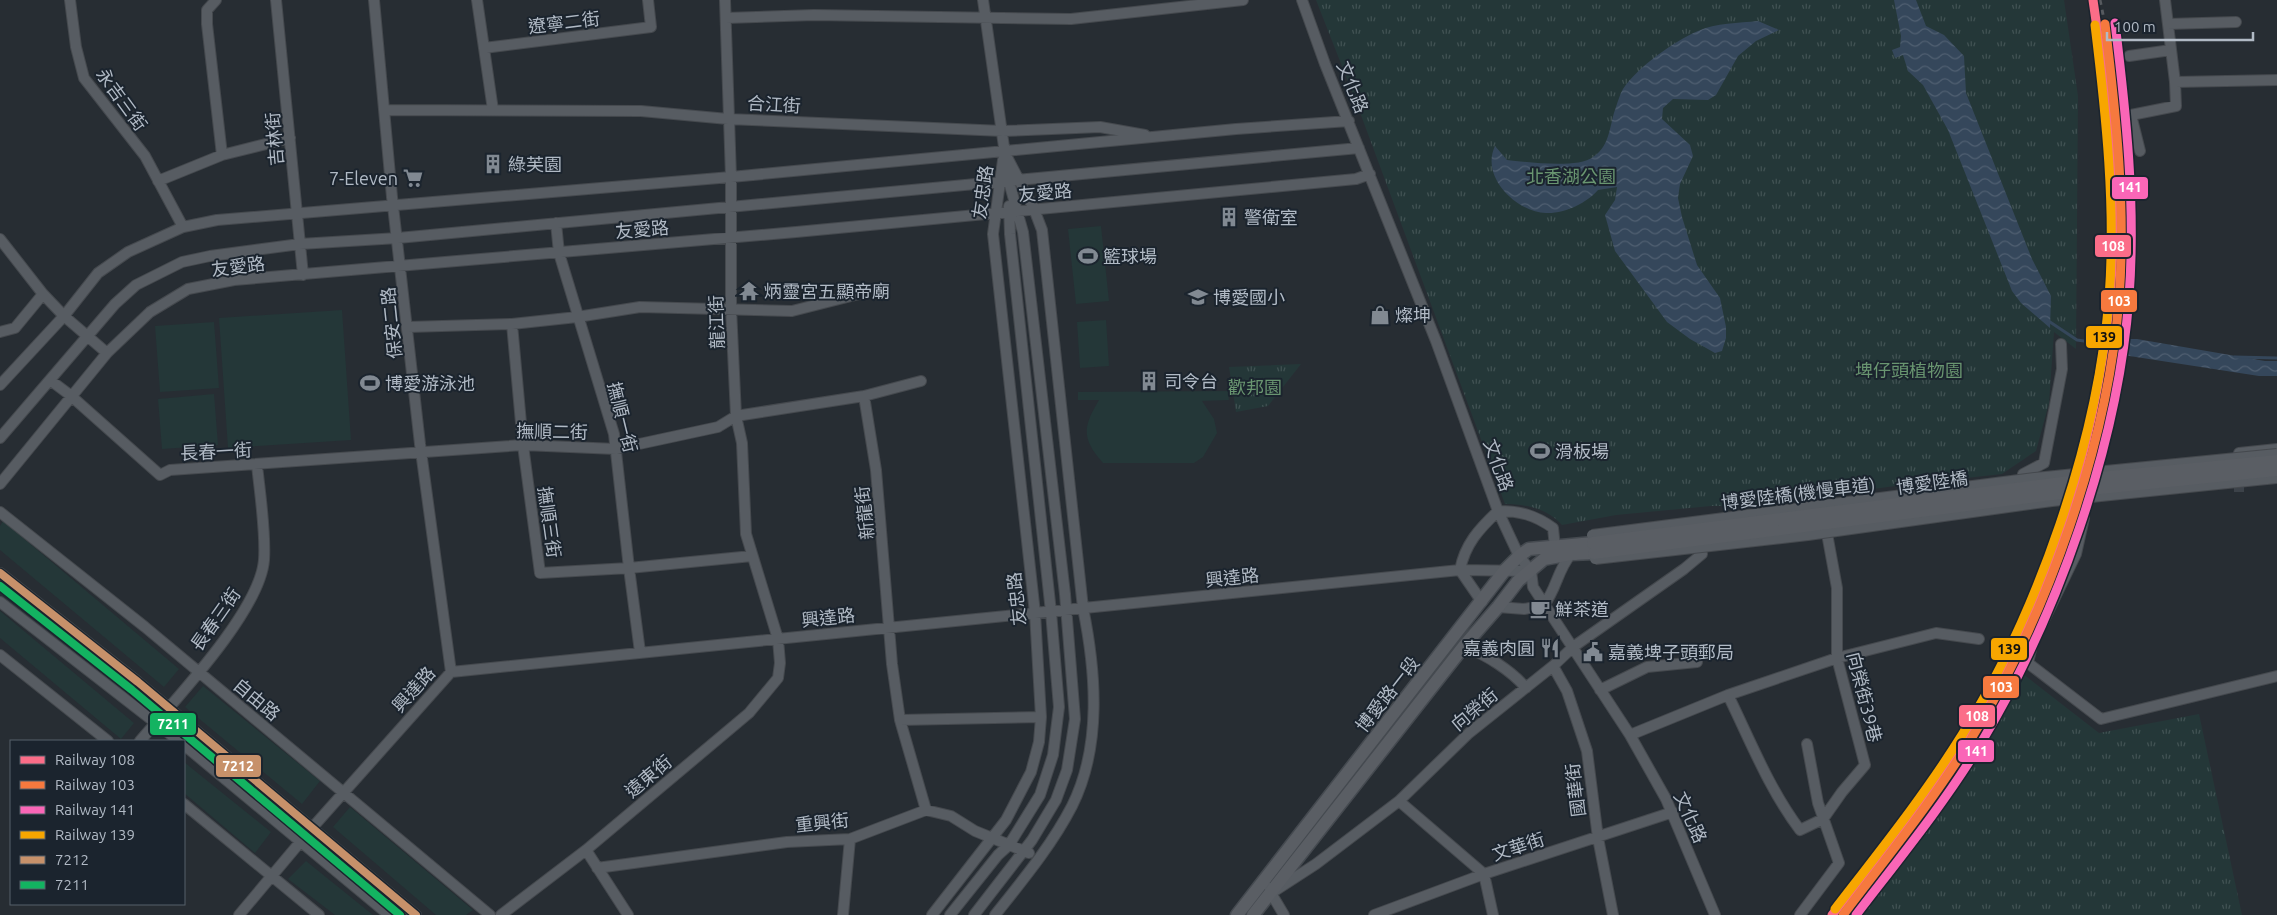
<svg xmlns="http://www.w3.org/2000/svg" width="2277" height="915" font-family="Ubuntu,'Noto Sans TC',sans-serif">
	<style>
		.green { fill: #243738 }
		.park { fill: url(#park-tufts) }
		.water { fill: url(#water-waves) }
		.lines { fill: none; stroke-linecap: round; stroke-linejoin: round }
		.stream { stroke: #35475b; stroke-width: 3 }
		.minor-tunnel { stroke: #3c4249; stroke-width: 10; stroke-dasharray: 10 5; stroke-linecap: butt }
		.minor-casing { stroke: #45494e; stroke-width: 12 }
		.major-casing { stroke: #454a50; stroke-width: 15 }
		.minor { stroke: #575c62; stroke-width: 10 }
		.major { stroke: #5a5e64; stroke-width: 12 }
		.rail { stroke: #565a5f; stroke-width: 3; stroke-dasharray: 5 5; stroke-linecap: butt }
		.minor-bridge-casing { stroke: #45494e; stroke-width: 12; stroke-linecap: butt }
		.major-bridge-casing { stroke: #454a50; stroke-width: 15; stroke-linecap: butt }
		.minor-bridge { stroke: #575c62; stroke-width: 10 }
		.major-bridge { stroke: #5a5e64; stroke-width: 12 }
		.bus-1-casing { stroke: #1b242e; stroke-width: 11 }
		.bus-2-casing { stroke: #1b242e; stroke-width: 11 }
		.bus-1 { stroke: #c7916a; stroke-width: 8 }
		.bus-2 { stroke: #13b361; stroke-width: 8 }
		.rail-1-casing { stroke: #1b242e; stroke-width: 12 }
		.rail-2-casing { stroke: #1b242e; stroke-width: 12 }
		.rail-3-casing { stroke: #1b242e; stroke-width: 12 }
		.rail-4-casing { stroke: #1b242e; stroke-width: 12 }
		.rail-1 { stroke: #fb6d88; stroke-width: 9 }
		.rail-2 { stroke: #f6793e; stroke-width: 9 }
		.rail-3 { stroke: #fa66b7; stroke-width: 9 }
		.rail-4 { stroke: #f7a600; stroke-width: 9 }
		.labels { text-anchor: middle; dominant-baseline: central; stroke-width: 4; stroke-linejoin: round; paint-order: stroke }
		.street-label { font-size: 18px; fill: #b1bac5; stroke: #1b242e }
		.poi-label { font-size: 18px; fill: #b1bac5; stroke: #1b242e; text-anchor: start }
		.park-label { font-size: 18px; fill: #699570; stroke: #1b242e }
		.line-badge { stroke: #1b242e; stroke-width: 2 }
		.badge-label { font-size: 14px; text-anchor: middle; font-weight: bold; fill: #fff }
		.pale-badge-label { font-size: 14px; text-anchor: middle; font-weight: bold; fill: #111 }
	</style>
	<defs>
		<pattern id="park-tufts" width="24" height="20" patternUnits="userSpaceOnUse" patternTransform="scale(1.25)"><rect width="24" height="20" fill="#243738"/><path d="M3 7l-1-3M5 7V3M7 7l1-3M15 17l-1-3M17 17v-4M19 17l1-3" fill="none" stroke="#415253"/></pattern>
		<pattern id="water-waves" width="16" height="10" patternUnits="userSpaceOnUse" patternTransform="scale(1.25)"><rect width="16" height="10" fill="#35475b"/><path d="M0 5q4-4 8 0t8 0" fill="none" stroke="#505f71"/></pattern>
	</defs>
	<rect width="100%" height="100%" fill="#272d33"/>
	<path class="green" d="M1101 226 1109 301 1076 304 1068 229Z
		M342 310 351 440 228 448 219 318Z
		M1106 320 1109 366 1080 368 1077 322Z
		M214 322 219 388 160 392 155 326Z
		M1228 391 1229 400 1202 401 1214 419 1217 433 1203 457 1194 463H1103C1081 438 1083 427 1099 400H1078V392Z
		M214 394 218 445 162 449 158 399Z
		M3 521 179 669 164 687 0 550V526Z
		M0 611 134 723 121 739 0 638Z
		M203 686 320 781 302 804 185 707Z
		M184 762 271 832 255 853 184 793Z
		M350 807 473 910 466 915H436L333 827Z
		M306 861 373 915H335L288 879Z"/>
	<path class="park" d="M1316 0H2064L2078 96 2076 349 2054 332 2049 403 2036 451 2002 474 1895 486 1747 506H1711L1616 515 1562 525C1548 509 1526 504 1505 504L1358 107Z
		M1301 364 1268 406 1236 412 1229 367Z
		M2018 670 2099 733 2199 714 2242 915H1849L1921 827 1968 762Z"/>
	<path class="water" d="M1894 0H1916L1926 26 1944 35 1964 56 1966 93 2032 259 2051 296 2050 328 2021 303 2012 291 1948 130 1923 85 1908 71 1903 55 1895 58 1892 50 1900 47 1901 36Z
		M1758 21 1779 30 1756 41 1738 56 1716 95 1708 100 1673 99 1663 108 1662 119 1690 145 1693 156 1680 184 1678 198 1682 217 1697 265 1720 298 1726 327V338L1722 351 1715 353 1690 339 1667 322 1615 251 1605 215 1615 200 1617 187 1598 190C1587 203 1564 214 1546 213 1517 212 1480 177 1495 146L1507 160C1526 162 1578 169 1593 157 1611 145 1609 125 1616 107 1618 101 1620 94 1623 89 1638 67 1674 41 1698 31 1716 23 1739 23 1758 21Z
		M2109 339H2137L2265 361H2277V376H2259L2110 353Z"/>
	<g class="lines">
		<path class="stream" d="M2047 320 2077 340 2112 345
			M2235 357 2277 358"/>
		<path class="minor-tunnel" d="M2239 492V474"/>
		<defs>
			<path id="minor" d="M70 0 76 47 84 78 145 156 183 227
				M216 0 207 10V24L222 155
				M276 0 303 275
				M374 0 392 197 420 444 451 672
				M477 0 493 110
				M1302 0 1325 64 1436 341 1498 511 1519 556 1531 571 1533 587 1630 735 1666 799 1715 915
				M2165 0 2175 82
				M726 18 814 15 1071 19 1243 0
				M2168 24 2236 22
				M484 48 651 27 648 0
				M2129 56 2171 50
				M385 110 641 111 728 119 1003 131 1100 127 1145 135
				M2140 151 2131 115 2176 106 2175 82 2277 80
				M158 181 222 155 290 138
				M556 223 559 253 614 434 629 568 640 652
				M0 239 43 294 64 316 107 353
				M512 324 523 445 540 573 629 568 752 556
				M408 327 512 324 577 317 640 307 792 311 863 293
				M0 332 15 328 43 294
				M50 380 70 395 160 475 170 470 523 445 616 449 718 427 736 416 864 396 921 381
				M0 385 64 316 98 273 128 252 183 227 217 220 731 177 1236 129 1349 121
				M864 396 876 470 892 664 900 720 926 810
				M0 438 115 304 136 285 182 262 210 256 300 244 398 238 1359 148
				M2239 453 2277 449
				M2023 474 2044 463 2062 369 2061 344
				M0 484 107 353 150 312 188 289 234 280 796 232 1356 179 1370 174
				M0 512 145 627 490 915
				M2084 518 2076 554 2032 645 2028 663 2101 719 2277 676
				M0 573 138 682 416 915
				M0 602 179 741
				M1482 602 1460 570C1465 544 1479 529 1498 511 1520 511 1535 515 1553 528L1555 547
				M1498 607 1524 609 1544 605C1557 588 1557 571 1571 554L1575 555
				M1464 646C1486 655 1511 670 1526 688
				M0 655 108 741
				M1553 666 1567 691 1587 751 1598 838 1613 915
				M1600 690 1647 667 1697 662
				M1728 695C1750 740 1769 789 1800 830L1823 819 1842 792 1865 765 1837 658V588L1828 539
				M900 720 1041 717
				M1630 735 1728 695 1837 658 1936 633 1979 639
				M140 741C174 701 260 611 264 560 266 532 260 494 257 465
				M184 745 389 915
				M1399 801 1484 874 1493 915
				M184 804 319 915
				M586 850 628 915
				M597 868 787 842 850 839 926 810 951 816 975 831 1029 853
				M1270 888 1271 893 1284 915
				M1276 890 1316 864 1399 801 1469 733 1553 666 1573 647 1684 569 1702 554
				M239 915 312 828 451 672 1460 570 1531 571
				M501 915 586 850 749 713 778 678 780 663 778 639 746 534 742 443 736 416 731 308V177L725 0
				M843 915 850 839
				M932 915 1006 820 1031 772 1039 742 1041 717 1035 613 993 234 1003 160
				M950 915 998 855 1009 845 1040 795 1053 755 1059 707 1051 612 1010 234 1009 206
				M974 915 1032 840 1056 800 1067 770 1075 719 1065 594 1023 232 1009 182 983 0
				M995 915C1022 881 1052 845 1072 806 1102 746 1096 672 1083 608L1042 230 1034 209 1008 159
				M1374 915 1484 874 1673 812
				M1800 915 1839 863 1818 803 1807 744"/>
			<path id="major" d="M1237 915 1505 570 1519 556 1529 549 1593 543
				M1253 915 1464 646 1498 607 1518 581 1544 559 1571 554 1594 553"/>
		</defs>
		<use href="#minor" class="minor-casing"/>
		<use href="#major" class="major-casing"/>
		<use href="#minor" class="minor"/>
		<use href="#major" class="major"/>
		<path class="rail" d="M2100 0 2105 24"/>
		<defs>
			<path id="minor-bridge" d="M1592 535 2035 478 2277 454
				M1595 559 1808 535 2052 501 2277 478"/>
			<path id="major-bridge" d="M1593 543 2100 478 2277 461
				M1594 553 2100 488 2277 470"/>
		</defs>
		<use href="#minor-bridge" class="minor-bridge-casing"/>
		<use href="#major-bridge" class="major-bridge-casing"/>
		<use href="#minor-bridge" class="minor-bridge"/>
		<use href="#major-bridge" class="major-bridge"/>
		<defs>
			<path id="bus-1" d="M0 573 138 682 416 915"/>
			<path id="bus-2" d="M0 586 132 690 400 915"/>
		</defs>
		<use href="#bus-1" class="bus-1-casing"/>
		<use href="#bus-2" class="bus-2-casing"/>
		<use href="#bus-1" class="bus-1"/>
		<use href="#bus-2" class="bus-2"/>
		<defs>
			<path id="rail-1" d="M1832 915C1878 857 1927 800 1966 736 2064 575 2120 371 2113 182 2110 121 2102 61 2093 0"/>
			<path id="rail-2" d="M1843 915C1887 857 1933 801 1971 739 2047 616 2108 444 2119 299 2126 208 2116 114 2105 24"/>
			<path id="rail-3" d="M1856 915C1899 859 1944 804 1981 743 2057 616 2118 446 2129 297 2136 206 2126 113 2115 23"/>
			<path id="rail-4" d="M1835 909C1879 852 1924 796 1962 735 2038 613 2098 441 2109 298 2116 208 2106 115 2095 25"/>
		</defs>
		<use href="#rail-1" class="rail-1-casing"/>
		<use href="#rail-2" class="rail-2-casing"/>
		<use href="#rail-3" class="rail-3-casing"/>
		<use href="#rail-4" class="rail-4-casing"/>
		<use href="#rail-1" class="rail-1"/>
		<use href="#rail-2" class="rail-2"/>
		<use href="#rail-3" class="rail-3"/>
		<use href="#rail-4" class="rail-4"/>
	</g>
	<defs>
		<symbol id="building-bare" viewBox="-9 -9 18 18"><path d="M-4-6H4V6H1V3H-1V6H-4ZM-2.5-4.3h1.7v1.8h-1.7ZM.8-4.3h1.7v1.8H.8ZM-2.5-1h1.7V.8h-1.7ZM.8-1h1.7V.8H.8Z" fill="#818992" stroke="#1b242e" stroke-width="2.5" paint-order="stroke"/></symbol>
		<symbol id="supermarket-bare" viewBox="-9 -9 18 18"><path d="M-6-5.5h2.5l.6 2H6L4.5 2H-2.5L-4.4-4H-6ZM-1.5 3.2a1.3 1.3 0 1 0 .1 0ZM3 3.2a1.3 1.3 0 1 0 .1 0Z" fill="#818992" stroke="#1b242e" stroke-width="2.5" paint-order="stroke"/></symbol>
		<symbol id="stadium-bare" viewBox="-9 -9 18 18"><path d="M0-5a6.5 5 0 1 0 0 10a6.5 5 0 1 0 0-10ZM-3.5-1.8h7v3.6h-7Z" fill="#818992" stroke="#1b242e" stroke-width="2.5" paint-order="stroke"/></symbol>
		<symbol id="temple-bare" viewBox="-9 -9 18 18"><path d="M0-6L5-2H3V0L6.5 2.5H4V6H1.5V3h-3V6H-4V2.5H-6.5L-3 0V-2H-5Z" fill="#818992" stroke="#1b242e" stroke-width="2.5" paint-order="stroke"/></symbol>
		<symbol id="school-bare" viewBox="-9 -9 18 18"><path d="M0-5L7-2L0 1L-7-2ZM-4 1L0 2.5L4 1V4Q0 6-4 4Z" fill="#818992" stroke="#1b242e" stroke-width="2.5" paint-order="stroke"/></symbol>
		<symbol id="shop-bare" viewBox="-9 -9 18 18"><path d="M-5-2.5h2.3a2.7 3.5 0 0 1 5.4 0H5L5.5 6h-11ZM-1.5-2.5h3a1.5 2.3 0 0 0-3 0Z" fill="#818992" stroke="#1b242e" stroke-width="2.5" paint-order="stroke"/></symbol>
		<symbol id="cafe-bare" viewBox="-9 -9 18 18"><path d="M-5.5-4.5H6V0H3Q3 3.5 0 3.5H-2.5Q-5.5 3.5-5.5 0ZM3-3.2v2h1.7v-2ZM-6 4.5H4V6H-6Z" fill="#818992" stroke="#1b242e" stroke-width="2.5" paint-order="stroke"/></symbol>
		<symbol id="restaurant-bare" viewBox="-9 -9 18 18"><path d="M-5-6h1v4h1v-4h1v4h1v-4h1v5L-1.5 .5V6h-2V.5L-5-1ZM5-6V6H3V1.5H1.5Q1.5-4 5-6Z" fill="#818992" stroke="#1b242e" stroke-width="2.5" paint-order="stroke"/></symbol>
		<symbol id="civic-bare" viewBox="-9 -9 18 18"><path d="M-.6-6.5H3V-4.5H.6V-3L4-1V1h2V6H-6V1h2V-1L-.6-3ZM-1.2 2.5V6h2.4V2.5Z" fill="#818992" stroke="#1b242e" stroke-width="2.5" paint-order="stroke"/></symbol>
	</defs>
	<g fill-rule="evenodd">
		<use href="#building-bare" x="479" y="150" width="28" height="28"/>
		<use href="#supermarket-bare" x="399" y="164" width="28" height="28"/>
		<use href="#building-bare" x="1215" y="203" width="28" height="28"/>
		<use href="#stadium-bare" x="1074" y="242" width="28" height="28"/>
		<use href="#temple-bare" x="735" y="277" width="28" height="28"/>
		<use href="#school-bare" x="1184" y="283" width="28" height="28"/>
		<use href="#shop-bare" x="1366" y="301" width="28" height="28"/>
		<use href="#building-bare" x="1135" y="367" width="28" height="28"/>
		<use href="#stadium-bare" x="356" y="369" width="28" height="28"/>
		<use href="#stadium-bare" x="1526" y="437" width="28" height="28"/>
		<use href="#cafe-bare" x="1526" y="595" width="28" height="28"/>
		<use href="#restaurant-bare" x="1536" y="634" width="28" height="28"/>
		<use href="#civic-bare" x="1579" y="638" width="28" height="28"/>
	</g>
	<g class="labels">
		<g class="street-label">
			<text transform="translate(564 22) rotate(-7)">遼寧二街</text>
			<text transform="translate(1353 87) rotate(68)">文化路</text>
			<text transform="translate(122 99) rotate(54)">永吉三街</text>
			<text transform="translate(774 104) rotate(3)">合江街</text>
			<text transform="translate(274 139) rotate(-95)">吉林街</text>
			<text transform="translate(982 192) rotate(-82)">友忠路</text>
			<text transform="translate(1045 192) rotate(-5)">友愛路</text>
			<text transform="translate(642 229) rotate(-5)">友愛路</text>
			<text transform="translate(238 266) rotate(-7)">友愛路</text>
			<text transform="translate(716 322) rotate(-92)">龍江街</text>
			<text transform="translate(391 323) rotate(-96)">保安二路</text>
			<text transform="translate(623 417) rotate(76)">撫順一街</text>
			<text transform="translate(552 431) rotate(1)">撫順二街</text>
			<text transform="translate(216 451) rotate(-3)">長春一街</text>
			<text transform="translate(1499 465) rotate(70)">文化路</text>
			<text transform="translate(1932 482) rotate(-8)">博愛陸橋</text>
			<text transform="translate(1798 493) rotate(-7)">博愛陸橋(機慢車道)</text>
			<text transform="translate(864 513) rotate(-96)">新龍街</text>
			<text transform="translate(550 522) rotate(82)">撫順三街</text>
			<text transform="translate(1232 577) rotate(-6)">興達路</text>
			<text transform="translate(1016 599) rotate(-96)">友忠路</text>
			<text transform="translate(828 617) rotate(-6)">興達路</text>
			<text transform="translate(215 619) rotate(-55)">長春三街</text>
			<text transform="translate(413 689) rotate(-48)">興達路</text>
			<text transform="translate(1387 694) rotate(-52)">博愛路一段</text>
			<text transform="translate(1865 697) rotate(76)">向榮街39巷</text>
			<text transform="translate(257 699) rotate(40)">自由路</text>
			<text transform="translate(1474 709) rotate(-40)">向榮街</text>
			<text transform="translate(648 776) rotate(-40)">遠東街</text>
			<text transform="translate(1575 790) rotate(-97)">國華街</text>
			<text transform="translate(1691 817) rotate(66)">文化路</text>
			<text transform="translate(822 822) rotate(-6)">重興街</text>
			<text transform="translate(1518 846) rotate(-18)">文華街</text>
		</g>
		<g class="poi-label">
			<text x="508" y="164">綠芙園</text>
			<text x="398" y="178" text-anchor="end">7-Eleven</text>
			<text x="1244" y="217">警衛室</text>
			<text x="1103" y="256">籃球場</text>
			<text x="764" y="291">炳靈宮五顯帝廟</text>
			<text x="1213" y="297">博愛國小</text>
			<text x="1395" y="315">燦坤</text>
			<text x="1164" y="381">司令台</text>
			<text x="385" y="383">博愛游泳池</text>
			<text x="1555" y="451">滑板場</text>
			<text x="1555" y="609">鮮茶道</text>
			<text x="1535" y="648" text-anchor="end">嘉義肉圓</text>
			<text x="1608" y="652">嘉義埤子頭郵局</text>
		</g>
		<g class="park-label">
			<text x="1571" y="176">北香湖公園</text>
			<text x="1909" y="370">埤仔頭植物園</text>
			<text x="1255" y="387">歡邦園</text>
		</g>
	</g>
	<g class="line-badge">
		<rect x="2111" y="176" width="38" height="24" rx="5" fill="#fa66b7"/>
		<rect x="2094" y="234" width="38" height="24" rx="5" fill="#fb6d88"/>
		<rect x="2100" y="289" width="38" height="24" rx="5" fill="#f6793e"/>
		<rect x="2085" y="325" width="38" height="24" rx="5" fill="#f7a600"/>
		<rect x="1990" y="637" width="38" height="24" rx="5" fill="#f7a600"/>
		<rect x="1982" y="675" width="38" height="24" rx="5" fill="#f6793e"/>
		<rect x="1958" y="704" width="38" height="24" rx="5" fill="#fb6d88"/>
		<rect x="149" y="712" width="48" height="24" rx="5" fill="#13b361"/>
		<rect x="1957" y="739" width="38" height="24" rx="5" fill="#fa66b7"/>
		<rect x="215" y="754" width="47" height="24" rx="5" fill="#c7916a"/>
	</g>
	<g class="badge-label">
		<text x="2130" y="192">141</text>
		<text x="2113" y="251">108</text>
		<text x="2119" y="306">103</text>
		<text x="2001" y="692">103</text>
		<text x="1977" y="721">108</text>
		<text x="173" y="729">7211</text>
		<text x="1976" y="756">141</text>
		<text x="238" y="771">7212</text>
	</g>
	<g class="pale-badge-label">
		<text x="2104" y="342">139</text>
		<text x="2009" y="654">139</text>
	</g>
	<rect x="10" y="740" width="175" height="165" fill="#1b242e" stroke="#57606a"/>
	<rect x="20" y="756" width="25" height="8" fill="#fb6d88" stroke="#57606a"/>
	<text x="55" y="765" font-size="15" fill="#b1bac5">Railway 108</text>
	<rect x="20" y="781" width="25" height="8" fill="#f6793e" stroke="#57606a"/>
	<text x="55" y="790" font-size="15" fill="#b1bac5">Railway 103</text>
	<rect x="20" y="806" width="25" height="8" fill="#fa66b7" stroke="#57606a"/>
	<text x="55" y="815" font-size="15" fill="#b1bac5">Railway 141</text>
	<rect x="20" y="831" width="25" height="8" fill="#f7a600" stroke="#57606a"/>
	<text x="55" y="840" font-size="15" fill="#b1bac5">Railway 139</text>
	<rect x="20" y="856" width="25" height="8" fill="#c7916a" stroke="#57606a"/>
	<text x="55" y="865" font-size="15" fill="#b1bac5">7212</text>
	<rect x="20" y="881" width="25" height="8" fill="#13b361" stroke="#57606a"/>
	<text x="55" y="890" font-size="15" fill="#b1bac5">7211</text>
	<path d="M2107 32v8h146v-8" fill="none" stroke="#b1bac5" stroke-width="2.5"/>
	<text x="2114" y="32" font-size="15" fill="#b1bac5" stroke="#1b242e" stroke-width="4" paint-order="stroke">100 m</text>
</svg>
